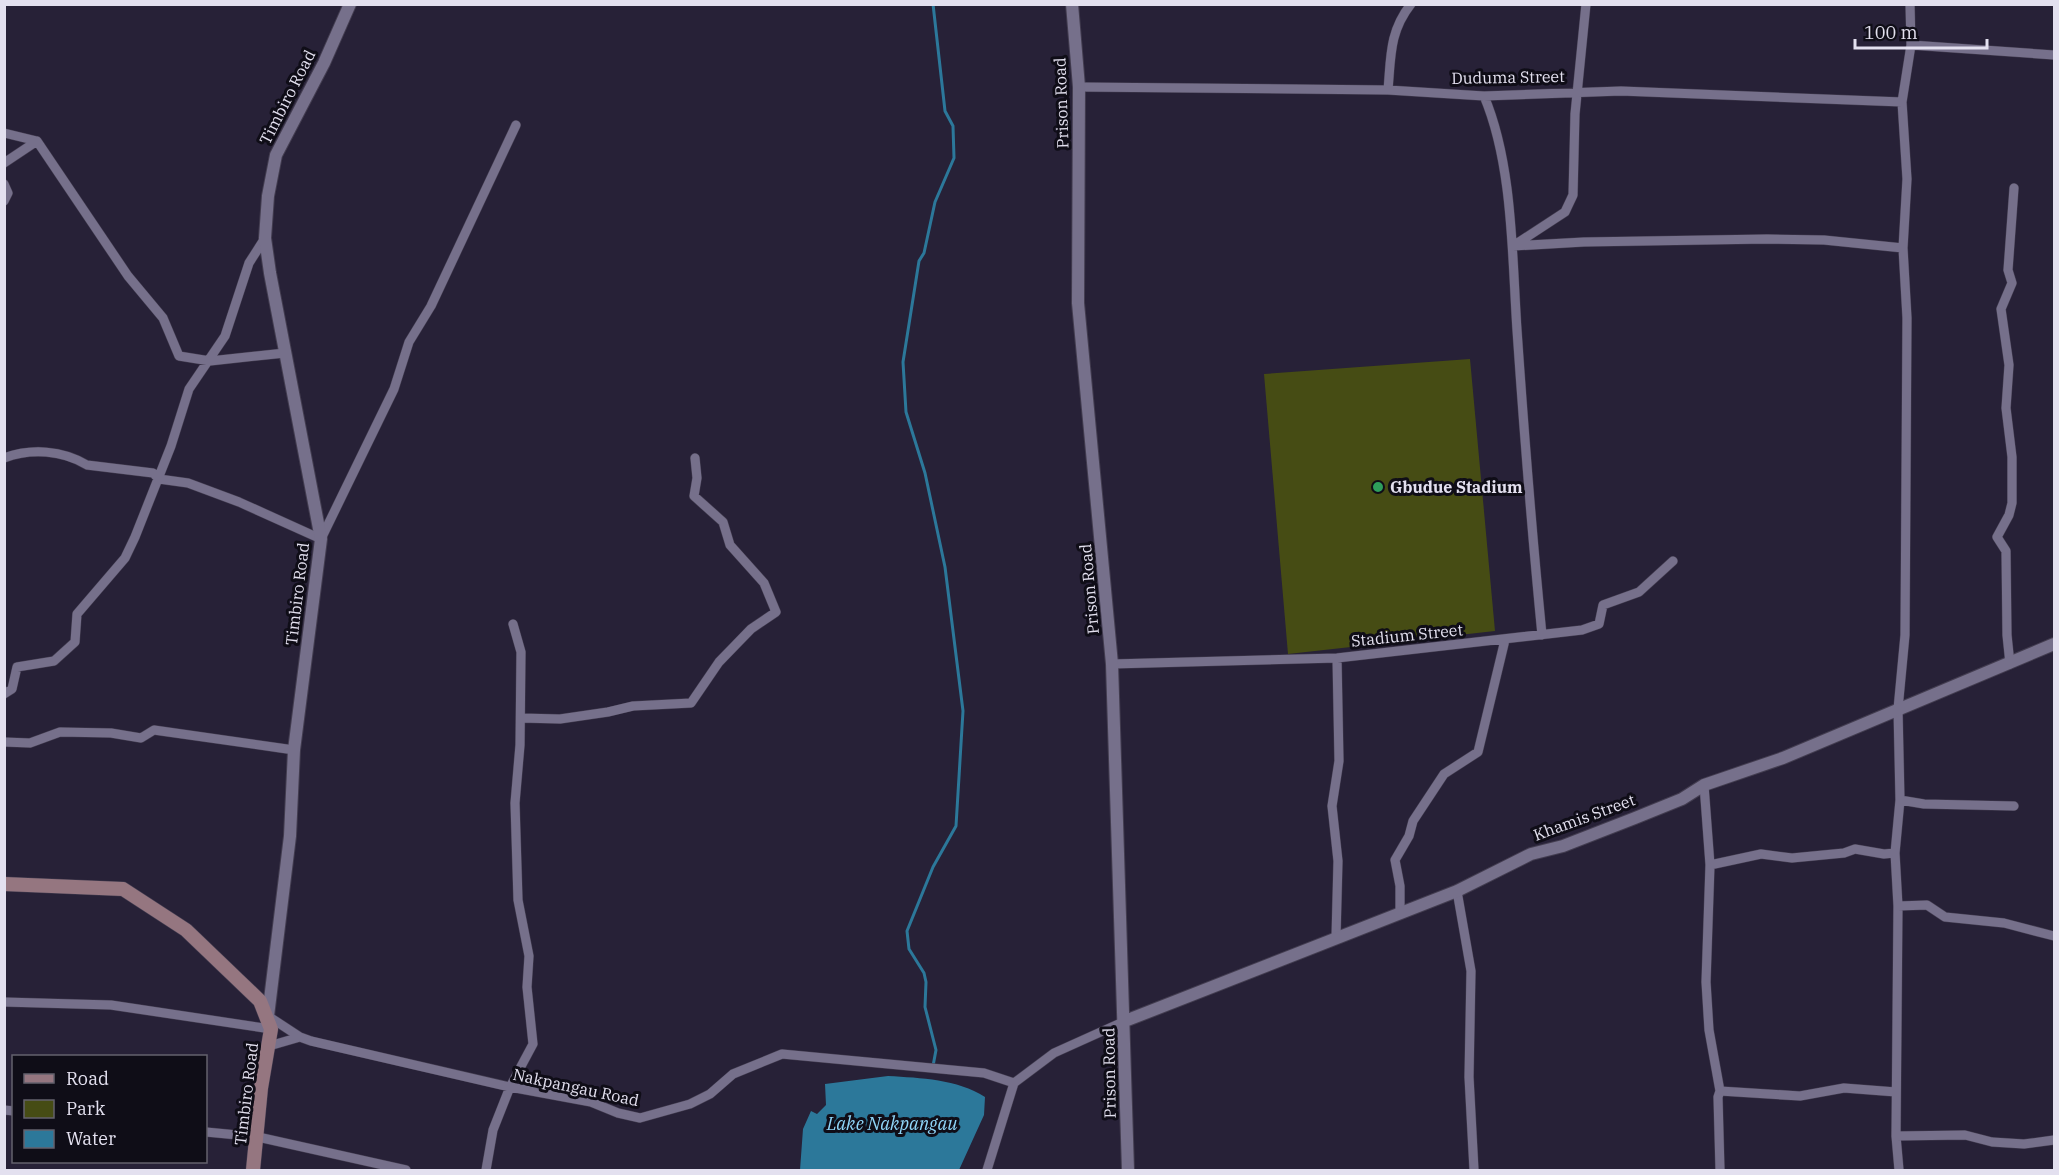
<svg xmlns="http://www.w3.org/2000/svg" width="2059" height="1175" font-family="'IBM Plex Serif',serif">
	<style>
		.green { fill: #464c14 }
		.water { fill: #2c789a }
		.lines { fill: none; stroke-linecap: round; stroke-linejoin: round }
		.stream { stroke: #2c789a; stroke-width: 3 }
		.minor-casing { stroke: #433d50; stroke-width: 10 }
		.tertiary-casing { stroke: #433d50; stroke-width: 14 }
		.secondary-casing { stroke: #433d50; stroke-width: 15 }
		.minor { stroke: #76708b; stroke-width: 9 }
		.tertiary { stroke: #76708b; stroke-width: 12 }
		.secondary { stroke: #957680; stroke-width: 14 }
		.leisure-dot { fill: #2e9e5b; stroke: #0f0d17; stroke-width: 2 }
		.labels { text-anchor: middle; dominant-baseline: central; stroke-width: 6; stroke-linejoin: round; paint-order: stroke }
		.street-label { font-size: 16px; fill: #e3e0ef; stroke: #0f0d17 }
		.poi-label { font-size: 16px; font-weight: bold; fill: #e3e0ef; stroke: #0f0d17; text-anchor: start }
		.water-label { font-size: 18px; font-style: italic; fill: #90d6f9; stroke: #0f0d17 }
	</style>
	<rect width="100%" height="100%" fill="#272137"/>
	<path class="green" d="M1470 359 1495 631 1288 654 1264 374Z"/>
	<path class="water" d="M888 1076C921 1078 957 1079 985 1097L984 1115 959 1170H800L803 1129 811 1111 817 1114 826 1105 825 1084Z"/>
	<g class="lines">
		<path class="stream" d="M933 1066 936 1050 925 1007 926 982 924 973 909 949 907 931 933 867 956 826 963 711 945 567 925 473 906 412 903 362 919 261 924 253 935 202 954 158 953 126 945 111 933 4"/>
		<defs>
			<path id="minor" d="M1911 45 2054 55
				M1079 87 1388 90 1484 96 1621 91 1902 102
				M1388 90C1391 57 1389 32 1411 4
				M1484 96C1513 164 1512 256 1517 330 1524 432 1532 533 1542 635
				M4 133 37 141 128 276 163 318 179 356 210 361 285 353
				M4 163 37 141
				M4 184 8 193 4 201
				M1513 246 1584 242 1767 239 1824 240 1903 248
				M1513 246 1565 212 1573 195 1575 114 1586 4
				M4 458C31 448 62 450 87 465L153 473 159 479 188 483 239 502 321 539 394 389 409 342 431 306 516 125
				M1112 664 1337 658 1582 630 1599 624 1603 605 1639 592 1673 561
				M2010 664 2007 635 2006 551 1997 537 2009 515 2012 503V457L2006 408 2009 365 2001 309 2012 283 2008 270 2014 188
				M4 694 12 689 17 667 54 661 75 642 77 614 125 558 135 537 171 446 189 389 225 336 249 263 265 238
				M521 718 560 719 608 712 633 706 691 703 719 662 751 629 776 612 764 583 730 545 723 522 694 496 697 478 695 458
				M4 742 30 743 60 732 111 733 141 738 154 730 294 750
				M1704 785 1710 865 1706 982 1709 1030 1720 1091 1718 1097 1720 1170
				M1900 800 1924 804 2014 806
				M1710 865 1761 854 1792 858 1844 853 1855 849 1884 854 1895 853
				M1457 891 1471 971 1469 1077 1474 1170
				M1898 906 1927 905 1945 917 2004 923 2054 936
				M1400 913V886L1395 860 1409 836 1413 821 1444 774 1478 752 1505 640
				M1336 937 1338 861 1332 806 1339 761 1337 658
				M4 1002 111 1005 271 1029
				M268 1016 300 1037 311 1041 510 1087 591 1102 618 1113 640 1118 690 1104 710 1094 733 1074 782 1054 984 1073 1014 1083
				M269 1046 300 1037
				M1720 1091 1800 1096 1844 1088 1896 1092
				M4 1110 14 1111
				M206 1132 258 1137 406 1170
				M1896 1136 1965 1135 1992 1142 2024 1144 2054 1140
				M486 1170 493 1130 510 1087 533 1044 527 987 529 956 518 900 515 803 520 745 521 652 513 624
				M987 1170 1014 1083 1054 1053 1125 1021
				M1899 1170 1896 1136 1898 906 1895 853 1900 800 1898 709 1905 635 1907 318 1903 248 1907 179 1902 102 1911 45 1910 4"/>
			<path id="tertiary" d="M1072 4 1079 87 1078 303 1112 664 1128 1170
				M268 1016 290 836 294 750 321 539 270 273 265 238 268 196 276 155 324 63 350 4
				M1125 1021 1457 891 1531 854 1563 846 1635 818 1682 799 1704 785 1783 758 2054 644"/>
			<path id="secondary" d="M4 884 123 889 186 930 260 1001 271 1029 261 1088 253 1170"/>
		</defs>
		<use href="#minor" class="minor-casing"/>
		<use href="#tertiary" class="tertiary-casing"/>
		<use href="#secondary" class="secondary-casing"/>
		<use href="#minor" class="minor"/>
		<use href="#tertiary" class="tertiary"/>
		<use href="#secondary" class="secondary"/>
	</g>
	<circle class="leisure-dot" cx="1378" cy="487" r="6"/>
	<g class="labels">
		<g class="street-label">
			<text transform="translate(1508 77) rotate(-1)">Duduma Street</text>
			<text transform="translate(287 97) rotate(-63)">Timbiro Road</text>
			<text transform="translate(1061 103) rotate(-92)">Prison Road</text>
			<text transform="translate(1089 589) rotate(-95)">Prison Road</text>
			<text transform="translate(297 594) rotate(-83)">Timbiro Road</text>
			<text transform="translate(1407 635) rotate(-6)">Stadium Street</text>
			<text transform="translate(1584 817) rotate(-20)">Khamis Street</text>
			<text transform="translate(1109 1073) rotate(-91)">Prison Road</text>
			<text transform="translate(576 1087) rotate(12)">Nakpangau Road</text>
			<text transform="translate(246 1094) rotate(-83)">Timbiro Road</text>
		</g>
		<g class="poi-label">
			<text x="1390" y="487">Gbudue Stadium</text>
		</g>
		<g class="water-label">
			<text x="892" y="1123">Lake Nakpangau</text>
		</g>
	</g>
	<rect width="2059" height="1175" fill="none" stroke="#e3e0ef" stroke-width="12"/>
	<rect x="12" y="1055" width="195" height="108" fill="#0f0d17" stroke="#64616d" stroke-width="1.5"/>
	<rect x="24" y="1074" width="30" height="9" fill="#957680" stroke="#64616d" stroke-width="1.5"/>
	<text x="66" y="1085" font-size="18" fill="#e3e0ef">Road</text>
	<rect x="24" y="1100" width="30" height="18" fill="#464c14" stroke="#64616d" stroke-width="1.5"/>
	<text x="66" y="1115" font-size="18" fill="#e3e0ef">Park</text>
	<rect x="24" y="1130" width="30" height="18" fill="#2c789a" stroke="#64616d" stroke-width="1.5"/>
	<text x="66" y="1145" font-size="18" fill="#e3e0ef">Water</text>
	<path d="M1855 39v9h132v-9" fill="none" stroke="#e3e0ef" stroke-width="3"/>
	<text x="1864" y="39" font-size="18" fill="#e3e0ef" stroke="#0f0d17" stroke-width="4.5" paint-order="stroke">100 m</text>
</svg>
